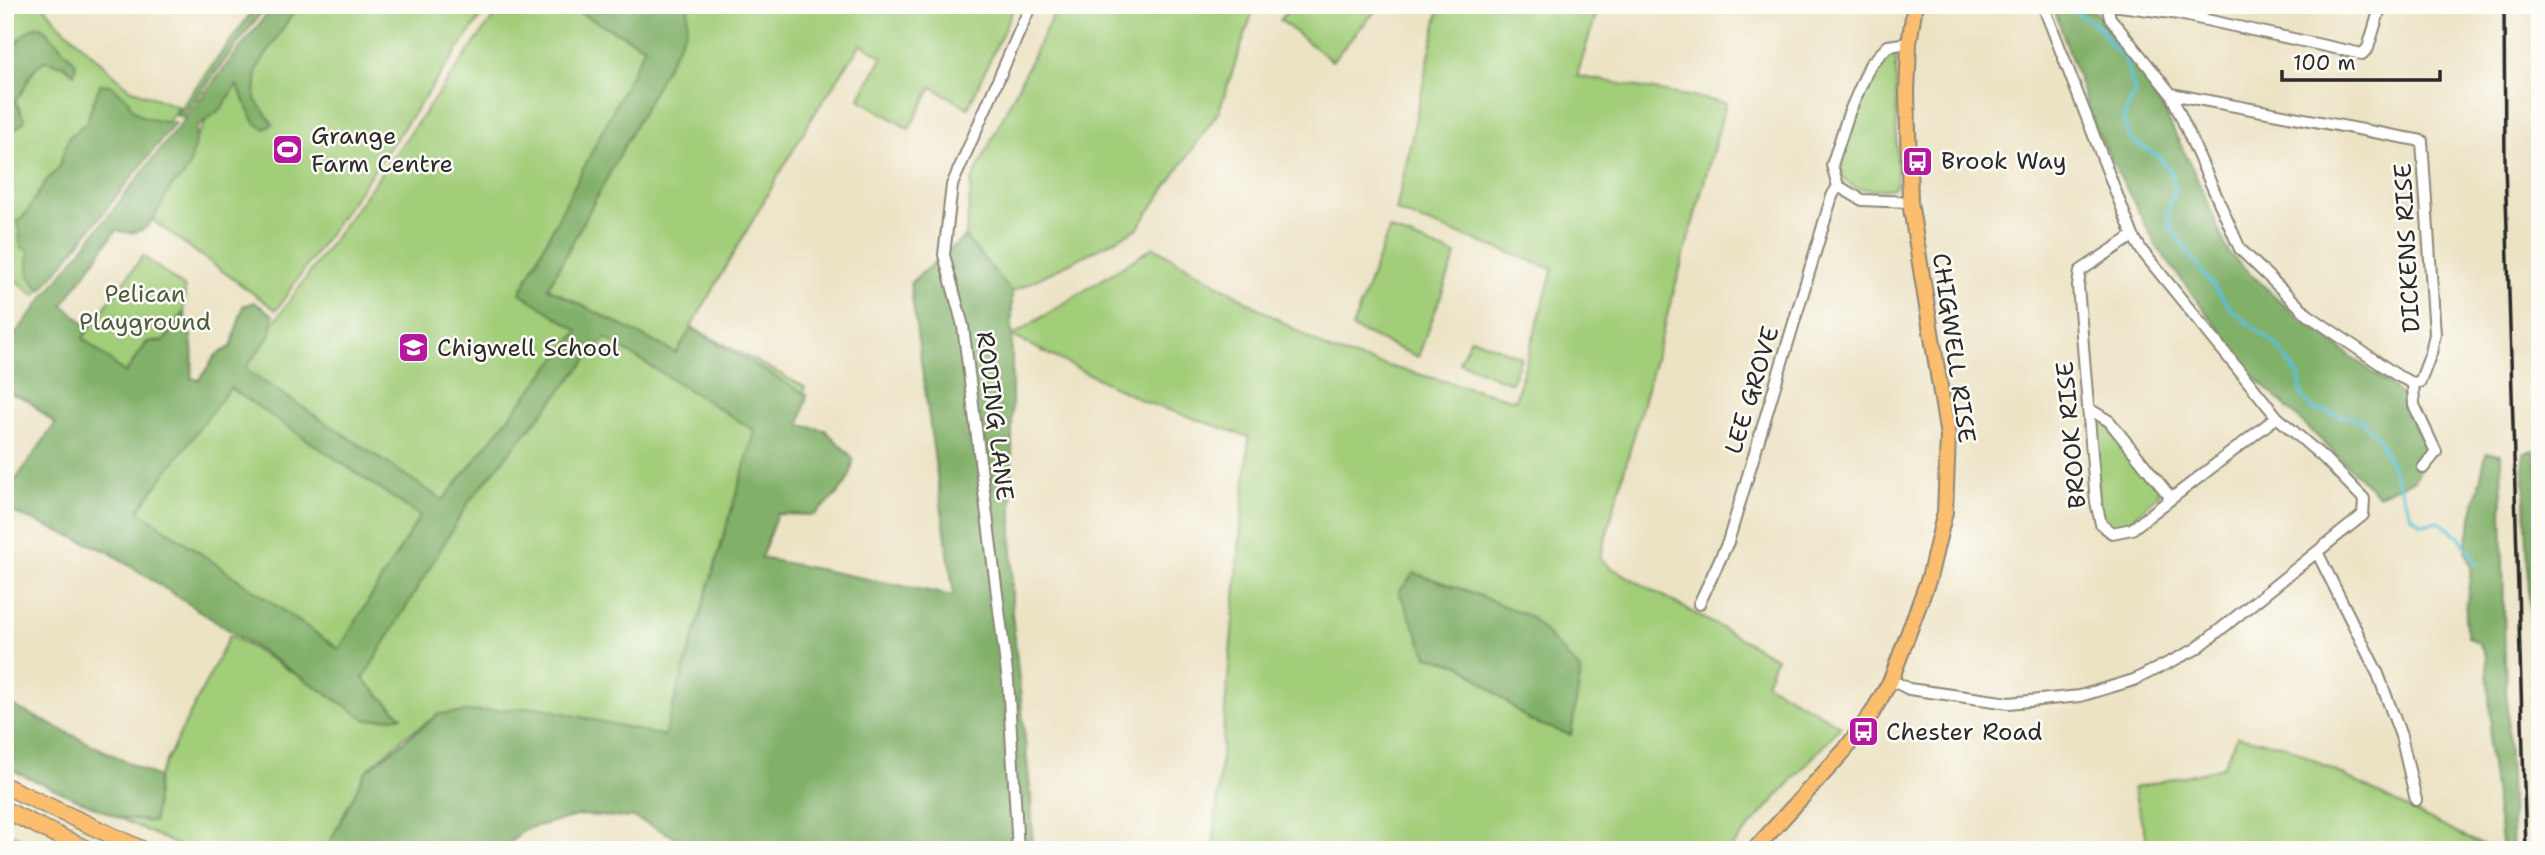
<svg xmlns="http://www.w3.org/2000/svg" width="2545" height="855" font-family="'Shantell Sans',sans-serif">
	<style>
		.green { fill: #a2cd79; stroke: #667c52; stroke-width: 2 }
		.forest { fill: #81b069; stroke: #566e4a; stroke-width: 2; fill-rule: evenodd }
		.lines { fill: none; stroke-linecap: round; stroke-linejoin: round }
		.stream { stroke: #59bfd7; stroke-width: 3.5 }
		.minor-casing { stroke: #8c8778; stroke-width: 14 }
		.major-casing { stroke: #8c8778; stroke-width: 18 }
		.highway-casing { stroke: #8c8778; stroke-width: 19 }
		.minor { stroke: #fff; stroke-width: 10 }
		.major { stroke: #fbbd6e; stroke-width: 14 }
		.highway { stroke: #fbbd6e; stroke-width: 16 }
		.rail { stroke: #2b2b2b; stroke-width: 3.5 }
		.labels { text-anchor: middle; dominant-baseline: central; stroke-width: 5; stroke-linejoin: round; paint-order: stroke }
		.poi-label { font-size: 24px; fill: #2b2b2b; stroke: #fdfcf7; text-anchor: start }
		.street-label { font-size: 24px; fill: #2b2b2b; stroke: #fdfcf7 }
		.park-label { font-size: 24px; fill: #4f5c42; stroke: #fdfcf7 }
	</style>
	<rect width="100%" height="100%" fill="#fdfcf7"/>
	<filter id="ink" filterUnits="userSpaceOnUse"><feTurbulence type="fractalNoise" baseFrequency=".0143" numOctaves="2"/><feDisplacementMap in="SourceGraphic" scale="14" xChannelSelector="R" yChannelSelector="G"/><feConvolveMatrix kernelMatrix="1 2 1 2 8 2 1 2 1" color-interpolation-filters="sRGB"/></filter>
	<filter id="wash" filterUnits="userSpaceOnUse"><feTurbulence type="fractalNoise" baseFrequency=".00686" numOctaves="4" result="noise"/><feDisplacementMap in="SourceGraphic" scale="28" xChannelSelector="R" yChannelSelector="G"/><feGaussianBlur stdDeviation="1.57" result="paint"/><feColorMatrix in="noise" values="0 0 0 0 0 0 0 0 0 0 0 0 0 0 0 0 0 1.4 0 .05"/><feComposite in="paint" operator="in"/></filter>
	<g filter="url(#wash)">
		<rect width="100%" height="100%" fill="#ece3c4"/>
		<path class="green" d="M5 5H43L59 24 130 89 179 107 35 296 5 272Z
			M290 5H489L276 310 155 222 150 216 227 85Z
			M502 5H1015L968 108 932 87 909 129 859 99 883 57 861 44 813 116 691 327 805 387 800 425 667 743 439 714 403 738 366 771 326 850H188L117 817 153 821 158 777 230 635 330 695 109 552Z
			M1058 5H1255L1219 111 1137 229 1012 292 965 242 972 180Z
			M1293 5H1370L1376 10 1332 61 1280 20Z
			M1440 5H1599L1577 76 1726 103 1600 558 1610 567 1776 658 1766 683 1841 726 1729 850H1213L1249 437 1145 402 1012 336 1154 247 1332 351 1515 400 1553 269 1396 211Z
			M1888 52 1896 54 1897 183 1893 188C1877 191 1852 192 1843 177 1833 158 1861 86 1872 68 1876 62 1883 57 1888 52Z
			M1389 229 1456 255 1418 357 1352 328Z
			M143 256 185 288 184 312 164 341 147 342 125 373 82 338Z
			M1471 338 1521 357 1511 383 1459 362Z
			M2096 424H2106L2157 485 2159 495 2121 529 2111 530 2101 524 2091 426Z
			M2237 736 2286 746 2458 834 2496 850H2149L2133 788 2223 767Z
			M5 831 44 850H5Z"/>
		<path class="forest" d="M257 5H267L182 117 175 115Z
			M274 5H298L257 69 255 99 273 124 265 129 255 123 237 85 221 109 197 127C194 141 194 161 185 174 182 179 176 181 173 185 156 207 154 242 116 230L63 305 90 328 83 338 125 373 148 342 164 341 184 312C192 334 195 355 191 378L199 380 216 355 231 347 243 306 254 302 273 315 271 334 245 369 443 500 578 331 520 293 645 47 564 5H689L686 31 548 288 676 353 691 328 807 395 800 425 825 430 853 458C853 485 833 498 814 515L777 514 761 558 954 596 910 283 965 237 1012 292V612L1031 799 1033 850H702L635 818 581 815 525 829 502 850H326L366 771 439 714 538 707 664 736 755 431 605 338 470 500 363 679 402 717 367 720 109 552 5 509V495L55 424 28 400 5 391V347ZM230 388 420 516 339 649 138 510Z
			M2053 5 2096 12 2159 101 2196 176 2229 254 2292 312 2401 394 2427 453 2414 480 2378 495 2254 376 2157 247 2096 130Z
			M39 26 45 30 76 63 74 74 63 65 44 61C25 74 30 87 15 100L25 121 9 134V144L5 160C5 142 1 73 6 61 13 46 23 30 39 26Z
			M100 84 110 85 128 99C133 120 157 121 175 123L42 290C25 278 28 270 29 251L21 247 18 221 25 215 46 181 58 169 69 137 88 121C89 108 97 97 100 84Z
			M2535 450 2540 486V850L2523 452Z
			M2486 453 2501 454 2505 660 2513 850H2502L2488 743 2491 721 2486 656 2479 643 2468 637 2465 621 2471 567 2465 549Z
			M1414 573 1468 591 1531 617 1581 671 1571 735 1530 721 1462 666 1427 656 1399 592Z
			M5 702 158 777 154 822 117 817 5 767Z"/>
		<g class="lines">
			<path class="stream" d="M2074 12 2100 27 2106 39 2124 58 2135 91 2123 120 2131 140 2158 156 2172 172 2175 189 2167 214 2170 227 2187 252 2231 309 2276 345 2299 376 2302 396 2312 409 2361 420 2378 438 2391 465 2411 515 2421 524 2437 521 2459 536 2477 564"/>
		</g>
	</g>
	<g filter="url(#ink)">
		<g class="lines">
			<defs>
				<path id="minor" d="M2107 5 2110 18 2171 94 2422 141 2435 334 2431 353 2420 382 2413 383 2398 376 2308 315 2240 249 2171 94
					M2113 5 2179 14 2362 54 2368 48 2381 5
					M1909 43 1888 46 1870 65 1849 113 1832 165 1838 186 1862 200 1910 202
					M2133 236 2080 271 2078 286 2096 502 2101 524 2112 533 2132 529 2277 417
					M2413 383 2414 405 2436 452 2423 468
					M2089 409 2109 421 2171 498
					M2318 554 2378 674 2401 736 2416 800
					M1699 604 1728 542 1832 196 1838 186
					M1891 680 1909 689 2009 703 2080 696 2134 680 2196 649 2363 515 2364 499 2325 459 2277 417 2142 251 2133 236 2043 5
					M1018 850 1008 681 963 326 944 255 952 185 1031 5"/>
				<path id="major" d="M1754 850 1845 750 1872 713 1891 680 1929 578 1945 512 1948 436 1910 202 1907 93 1909 43 1915 5"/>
				<path id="highway" d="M5 786 143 850
					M5 810 88 850"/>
			</defs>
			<use href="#minor" class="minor-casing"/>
			<use href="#major" class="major-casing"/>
			<use href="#highway" class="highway-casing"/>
			<use href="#minor" class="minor"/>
			<use href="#major" class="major"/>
			<use href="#highway" class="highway"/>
			<path class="rail" d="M2504 5 2505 163 2526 850"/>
		</g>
	</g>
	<defs>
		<symbol id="stadium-square" viewBox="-11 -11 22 22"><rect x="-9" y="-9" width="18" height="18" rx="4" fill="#b5179e" stroke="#fdfcf7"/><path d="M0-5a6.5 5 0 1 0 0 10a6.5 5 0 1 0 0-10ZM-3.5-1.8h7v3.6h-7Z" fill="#fff"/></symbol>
		<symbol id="bus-square" viewBox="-11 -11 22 22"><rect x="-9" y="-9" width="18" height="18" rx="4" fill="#b5179e" stroke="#fdfcf7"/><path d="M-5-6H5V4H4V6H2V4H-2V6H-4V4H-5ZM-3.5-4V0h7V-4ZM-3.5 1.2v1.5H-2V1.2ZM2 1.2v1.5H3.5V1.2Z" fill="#fff"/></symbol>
		<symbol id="school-square" viewBox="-11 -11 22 22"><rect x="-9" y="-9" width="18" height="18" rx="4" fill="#b5179e" stroke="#fdfcf7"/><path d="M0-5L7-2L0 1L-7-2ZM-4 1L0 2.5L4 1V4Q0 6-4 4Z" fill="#fff"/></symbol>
	</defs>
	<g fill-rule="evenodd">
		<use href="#stadium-square" x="270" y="132" width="35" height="35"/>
		<use href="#bus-square" x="1900" y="144" width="35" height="35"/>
		<use href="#school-square" x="396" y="330" width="35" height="35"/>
		<use href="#bus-square" x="1846" y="714" width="35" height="35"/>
	</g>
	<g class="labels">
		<g class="poi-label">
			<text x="311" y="136">Grange<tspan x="311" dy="28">Farm Centre</tspan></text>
			<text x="1941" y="161">Brook Way</text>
			<text x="437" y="348">Chigwell School</text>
			<text x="1886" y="732">Chester Road</text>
		</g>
		<g class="street-label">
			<text transform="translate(2407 248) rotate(-93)">DICKENS RISE</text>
			<text transform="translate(1954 348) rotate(82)">CHIGWELL RISE</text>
			<text transform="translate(1752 390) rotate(-73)">LEE GROVE</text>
			<text transform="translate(995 416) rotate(83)">RODING LANE</text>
			<text transform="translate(2071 435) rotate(-95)">BROOK RISE</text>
		</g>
		<g class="park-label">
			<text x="145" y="294">Pelican<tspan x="145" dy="28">Playground</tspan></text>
		</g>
	</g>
	<rect width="2545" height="855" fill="none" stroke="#fdfcf7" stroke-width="28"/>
	<path d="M2282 70v10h158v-10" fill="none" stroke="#2b2b2b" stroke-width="3.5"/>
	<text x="2293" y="70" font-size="21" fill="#2b2b2b" stroke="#fdfcf7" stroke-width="5" paint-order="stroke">100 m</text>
</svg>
